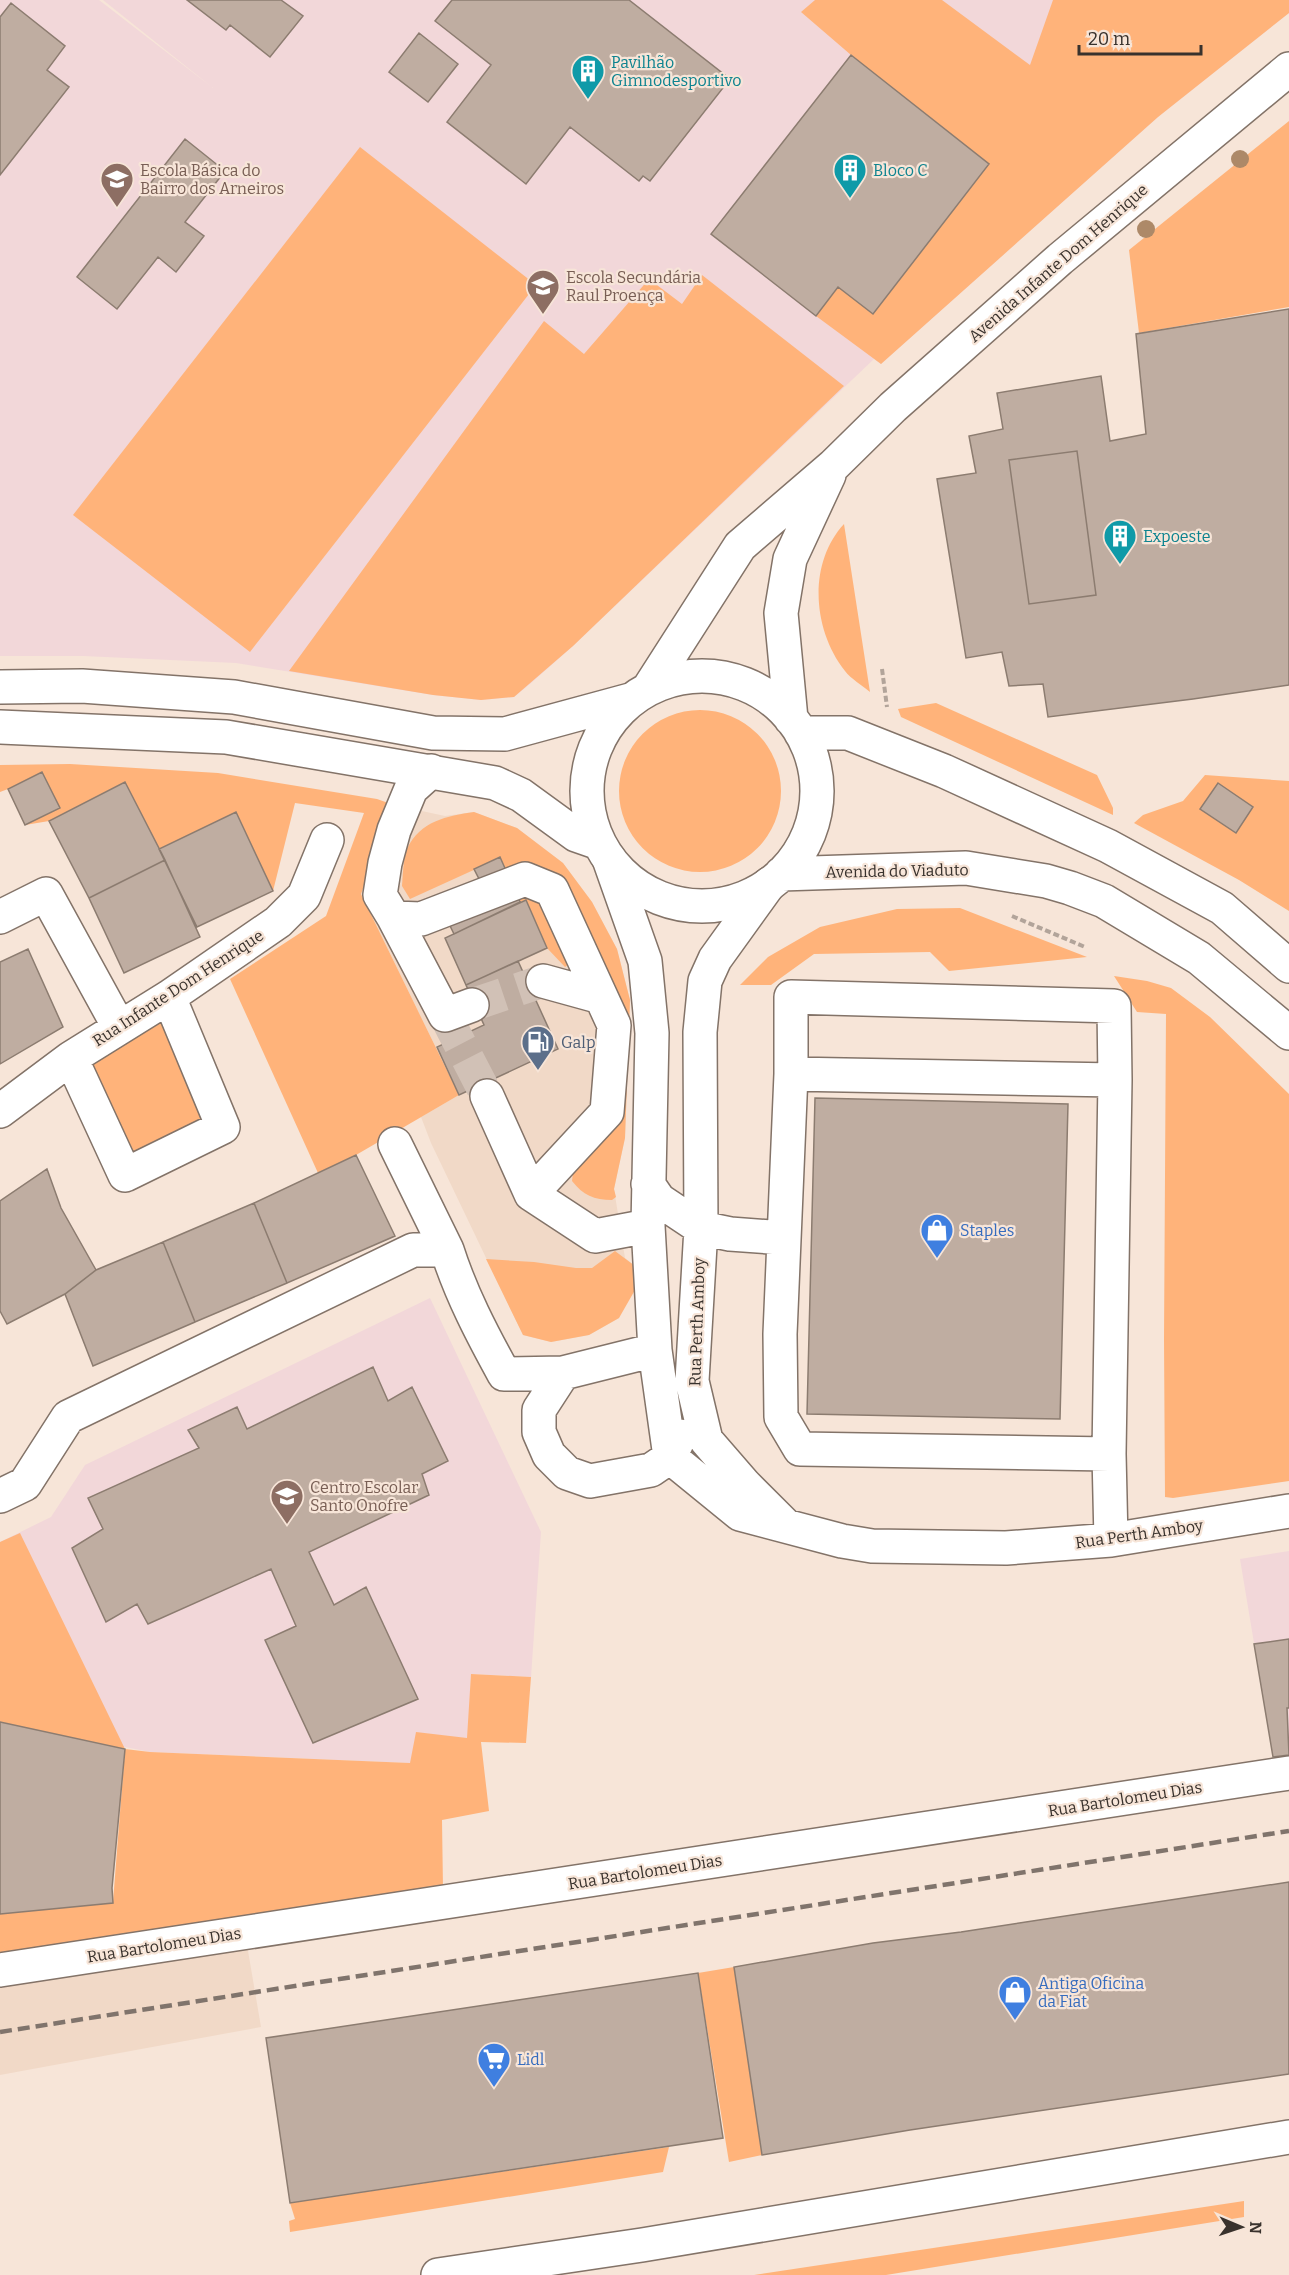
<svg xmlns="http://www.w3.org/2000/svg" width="1289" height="2275" font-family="Bitter,serif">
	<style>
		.built { fill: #f1d9c7 }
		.education { fill: #f2d7d9 }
		.green { fill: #ffb37a }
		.building { fill: #bfada1; stroke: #8c7c70; stroke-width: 1.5 }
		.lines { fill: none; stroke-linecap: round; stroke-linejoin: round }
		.minor-tunnel { stroke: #d1c1b6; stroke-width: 33; stroke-dasharray: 33 16; stroke-linecap: butt }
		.minor-casing { stroke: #837368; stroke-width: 36 }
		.major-casing { stroke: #837368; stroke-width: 36 }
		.path { stroke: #b2a49a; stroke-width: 4; stroke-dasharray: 6 3; stroke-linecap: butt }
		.minor { stroke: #fff; stroke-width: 33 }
		.major { stroke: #fff; stroke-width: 33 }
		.rail { stroke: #80746c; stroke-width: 4.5; stroke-dasharray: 12 6; stroke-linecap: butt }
		.tree { fill: #ad8968 }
		.labels { text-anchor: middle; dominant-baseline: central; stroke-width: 4.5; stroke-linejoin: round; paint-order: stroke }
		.culture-label { font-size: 16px; fill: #0d838f; stroke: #f7e5d8; text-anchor: start }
		.education-label { font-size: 16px; fill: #785e54; stroke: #f7e5d8; text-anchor: start }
		.street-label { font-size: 16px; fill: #39322d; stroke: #f7e5d8 }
		.service-label { font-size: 16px; fill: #4e5e75; stroke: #f7e5d8; text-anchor: start }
		.shop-label { font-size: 16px; fill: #366cbe; stroke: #f7e5d8; text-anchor: start }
	</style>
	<rect width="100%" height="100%" fill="#f7e5d8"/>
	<path class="built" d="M394 805 445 816 474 812 517 828 563 863 592 902 617 949 630 1000 625 1138 614 1189 625 1258 635 1266 619 1318 589 1335 551 1342 523 1335 431 1143 421 1117 459 1095 361 894Z
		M247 1945 261 2027 0 2075V1984Z"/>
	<path class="education" d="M0 0H99L213 88 103 0H1289V13L1158 117 881 364 874 359 573 646 530 684 514 697 481 700 433 695 236 663 83 656H0Z
		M430 1298 541 1532 531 1677 471 1674 468 1739 410 1763 150 1752 0 1722V1542L51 1517 85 1465Z
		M1289 1551V1755L1273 1757 1240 1559Z"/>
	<path class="green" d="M815 0H942L1030 65 1053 0H1289V13L1158 117 881 364 816 316 838 287 873 314 989 164 851 55 801 12Z
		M1289 121V307L1139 333 1129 250Z
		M360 147 536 285 250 652 73 515Z
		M702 275 844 386 573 646 514 697 481 700 433 695 289 671 544 321 584 354 649 279 682 304Z
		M844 524 870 692C862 685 851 679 845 671 812 629 808 563 844 524Z
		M936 703 1097 775 1113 808V815L901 717 898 709Z
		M619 791a81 81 0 1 1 162 0a81 81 0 1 1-162 0Z
		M70 764 218 773 377 799 394 805 361 894 459 1095 356 1155 318 1173 230 979 326 916 364 813 295 803 273 891 236 813 159 849 125 782 49 821 25 825 8 789 0 792V765Z
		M1205 775 1289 781V911L1239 880 1134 823 1143 815 1183 801Z
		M474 812 517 828 563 863 592 902 617 949 630 1000 625 1138 614 1189 616 1197 612 1200C594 1200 583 1195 572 1181L574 1164 611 1111 585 953 565 967 547 948 526 900 520 902 500 858 410 899 402 886C403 875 403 859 407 849 420 821 447 816 474 812Z
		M960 908 1087 957 949 971 930 952 814 954 771 985H740L768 957 820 927 897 909Z
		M1114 976 1147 981 1171 988 1210 1017 1289 1094V1481L1173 1498 1165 1497 1164 1340 1166 1014 1137 1012Z
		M169 997 223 1127 125 1175 71 1058Z
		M615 1251 635 1266V1290L619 1318 589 1335 551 1342 523 1335 486 1259 534 1262 576 1268H592Z
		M20 1533 125 1749 150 1752 410 1763 416 1732 467 1738 471 1674 531 1677 526 1743 481 1742 489 1811 442 1820 443 1889 0 1958V1914L113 1902 125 1749 0 1722V1542Z
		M734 1967 762 2155 729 2162 698 1973Z
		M669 2147 663 2172 290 2232 289 2221 295 2219 290 2203Z
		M1244 2201V2217L886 2275H754Z"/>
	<path class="building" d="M187 0H281L303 16 270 57 230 25 226 30Z
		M452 0H629L730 79 650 181 643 176 639 181 570 127 526 184 447 122 491 65 435 21Z
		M11 3 65 46 47 70 69 87 0 175V17Z
		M419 33 458 64 428 102 389 72Z
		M851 55 989 164 873 314 838 287 816 316 711 234Z
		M185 139 225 171 185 222 204 236 176 272 158 257 117 309 77 277Z
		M1289 309V685L1193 699 1048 717 1043 684 1009 686 1002 652 966 658 937 479 976 473 969 436 1003 429 997 393 1101 376 1110 441 1146 434 1136 334Z
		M1077 451 1096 595 1029 604 1009 460Z
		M42 772 60 808 25 825 8 789Z
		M125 782 165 860 89 898 49 821Z
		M1218 783 1253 807 1236 833 1200 809Z
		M236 812 273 891 197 927 159 849Z
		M500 857 520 902 454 934 437 899 479 879 474 869Z
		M165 860 200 937 124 973 89 898Z
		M526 900 547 948 466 985 445 938Z
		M28 949 63 1027 0 1064V962Z
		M518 961 558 1049 459 1095 437 1047 484 1025 466 985Z
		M815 1098 1068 1104 1060 1419 807 1414Z
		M356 1155 395 1236 287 1283 254 1203Z
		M47 1169 61 1208 96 1270 65 1294 7 1324 0 1311V1201Z
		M254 1203 287 1283 195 1322 163 1242Z
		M163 1242 195 1322 93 1366 65 1294 96 1270Z
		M373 1367 388 1401 412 1387 448 1461 422 1474 429 1495 309 1552 334 1605 366 1587 418 1699 313 1743 265 1640 296 1626 271 1569 148 1624 137 1604 106 1622 72 1548 103 1529 88 1498 199 1448 188 1430 237 1407 247 1429Z
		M1289 1639V1708H1287L1289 1755 1273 1757 1254 1644Z
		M0 1722 125 1749 112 1888 113 1903 0 1914Z
		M1289 1882V2074L910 2130 762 2155 734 1967 873 1943 961 1932Z
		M698 1973 723 2138 290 2203 266 2038Z"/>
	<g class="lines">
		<path class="minor-tunnel" d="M472 1005 543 981
			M445 1015 487 1096"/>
		<defs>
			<path id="minor" d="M431 771 411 789 394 830 385 863 380 895 394 918 445 1015 472 1005
				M609 859 645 961 652 1033 648 1226 655 1350 670 1457 740 1514 842 1541 872 1546 1006 1548 1111 1540 1289 1511
				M769 884 715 959 705 981 700 1032 701 1228 692 1381 706 1440 745 1485 784 1524
				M0 917 46 894 119 1027
				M394 918 421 919 525 879 552 890 614 1025 607 1112 531 1194
				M543 981 601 997
				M71 1058 125 1175 223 1127 169 997
				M791 1074V997L1114 1006 1115 1080 791 1074 780 1334 781 1417 800 1449 1109 1454
				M487 1096 531 1194 595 1236 648 1226
				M0 1111 71 1058 169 997 278 922 304 896 327 840
				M395 1144 447 1250
				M648 1184 659 1200 701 1228 730 1234 784 1238
				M655 1350 563 1373 539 1410V1432L549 1455 567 1473 590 1481 651 1470 670 1457 680 1436
				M0 1496 25 1484 68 1417 413 1250H447C461 1294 482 1334 504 1374L563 1373
				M1111 1540 1109 1454 1115 1080
				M0 1970 1289 1773
				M438 2275 642 2245 1289 2137"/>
			<path id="major" d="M587 791a115 115 0 1 1 230 0a115 115 0 1 1-230 0Z
				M0 687 82 686 234 697 433 733 505 734 630 700
				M649 688 740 546 833 466 893 407 1060 259 1289 69
				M791 719 781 613 790 559 829 475
				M0 727 226 737 495 783 521 795 576 835 599 843
				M801 733H848L944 771 1108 846 1222 908 1289 966
				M781 874 966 868 1046 881 1070 888 1104 901 1199 958 1289 1033"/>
		</defs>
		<use href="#minor" class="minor-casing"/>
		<use href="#major" class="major-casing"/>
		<path class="path" d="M882 669 887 707
			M1012 916 1085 947"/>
		<use href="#minor" class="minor"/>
		<use href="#major" class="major"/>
		<path class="rail" d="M0 2032 1289 1831"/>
	</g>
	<g class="tree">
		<circle cx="1240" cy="159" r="9"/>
		<circle cx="1146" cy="229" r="9"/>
	</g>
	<defs>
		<symbol id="building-pin" viewBox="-11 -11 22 30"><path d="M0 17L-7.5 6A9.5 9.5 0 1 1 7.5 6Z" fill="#0f9aa8" stroke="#f7e5d8"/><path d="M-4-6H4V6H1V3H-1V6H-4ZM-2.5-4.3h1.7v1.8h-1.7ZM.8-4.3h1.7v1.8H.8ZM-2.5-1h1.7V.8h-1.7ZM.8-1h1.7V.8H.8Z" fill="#fff"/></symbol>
		<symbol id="school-pin" viewBox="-11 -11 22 30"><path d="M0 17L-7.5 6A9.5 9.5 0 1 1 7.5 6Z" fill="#8d6e63" stroke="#f7e5d8"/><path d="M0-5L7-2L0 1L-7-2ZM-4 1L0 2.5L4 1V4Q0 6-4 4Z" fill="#fff"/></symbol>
		<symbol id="fuel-pin" viewBox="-11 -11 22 30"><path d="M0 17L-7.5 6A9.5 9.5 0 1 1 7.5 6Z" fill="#5c6f8a" stroke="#f7e5d8"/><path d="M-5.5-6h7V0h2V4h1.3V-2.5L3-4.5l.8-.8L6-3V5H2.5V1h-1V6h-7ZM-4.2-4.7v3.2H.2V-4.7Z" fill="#fff"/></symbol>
		<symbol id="shop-pin" viewBox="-11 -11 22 30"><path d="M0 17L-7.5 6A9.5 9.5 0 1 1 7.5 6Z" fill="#3f7fe0" stroke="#f7e5d8"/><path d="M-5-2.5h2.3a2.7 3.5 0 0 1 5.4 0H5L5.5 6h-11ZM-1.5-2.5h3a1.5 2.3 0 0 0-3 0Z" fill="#fff"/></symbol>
		<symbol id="supermarket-pin" viewBox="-11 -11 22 30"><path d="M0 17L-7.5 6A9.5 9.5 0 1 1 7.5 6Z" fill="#3f7fe0" stroke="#f7e5d8"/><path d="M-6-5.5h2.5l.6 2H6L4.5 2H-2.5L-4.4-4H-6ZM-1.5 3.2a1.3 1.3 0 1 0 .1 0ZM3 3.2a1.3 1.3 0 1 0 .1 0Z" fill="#fff"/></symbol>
	</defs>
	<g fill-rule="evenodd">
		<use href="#building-pin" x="569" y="52" width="38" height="52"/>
		<use href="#building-pin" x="831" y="151" width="38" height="52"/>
		<use href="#school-pin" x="98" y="160" width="38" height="52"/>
		<use href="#school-pin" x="524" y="267" width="38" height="52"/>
		<use href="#building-pin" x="1101" y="517" width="38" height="52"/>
		<use href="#fuel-pin" x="519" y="1023" width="38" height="52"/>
		<use href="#shop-pin" x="918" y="1211" width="38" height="52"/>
		<use href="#school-pin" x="268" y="1477" width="38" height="52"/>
		<use href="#shop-pin" x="996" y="1973" width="38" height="52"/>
		<use href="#supermarket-pin" x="475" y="2040" width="38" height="52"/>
	</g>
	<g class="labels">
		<g class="culture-label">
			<text x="611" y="62">Pavilhão<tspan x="611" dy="18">Gimnodesportivo</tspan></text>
			<text x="873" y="170">Bloco C</text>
			<text x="1143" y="536">Expoeste</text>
		</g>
		<g class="education-label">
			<text x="140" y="170">Escola Básica do<tspan x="140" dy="18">Bairro dos Arneiros</tspan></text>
			<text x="566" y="277">Escola Secundária<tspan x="566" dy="18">Raul Proença</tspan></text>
			<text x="310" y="1487">Centro Escolar<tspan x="310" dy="18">Santo Onofre</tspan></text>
		</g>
		<g class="street-label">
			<text transform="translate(1058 263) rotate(-41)">Avenida Infante Dom Henrique</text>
			<text transform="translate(897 871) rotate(-1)">Avenida do Viaduto</text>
			<text transform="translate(178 988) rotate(-33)">Rua Infante Dom Henrique</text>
			<text transform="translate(697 1322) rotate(-88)">Rua Perth Amboy</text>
			<text transform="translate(1139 1534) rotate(-8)">Rua Perth Amboy</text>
			<text transform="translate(1125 1799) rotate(-9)">Rua Bartolomeu Dias</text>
			<text transform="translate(645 1872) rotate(-9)">Rua Bartolomeu Dias</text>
			<text transform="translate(164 1945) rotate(-9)">Rua Bartolomeu Dias</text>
		</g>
		<g class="service-label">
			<text x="561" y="1042">Galp</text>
		</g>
		<g class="shop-label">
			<text x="960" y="1230">Staples</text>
			<text x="1038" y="1983">Antiga Oficina<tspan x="1038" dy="18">da Fiat</tspan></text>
			<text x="517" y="2059">Lidl</text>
		</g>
	</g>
	<g transform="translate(1241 2227) rotate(92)" stroke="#f7e5d8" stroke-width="4.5" paint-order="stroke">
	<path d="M0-4.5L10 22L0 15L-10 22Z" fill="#39322d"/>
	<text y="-9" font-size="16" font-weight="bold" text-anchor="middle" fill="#39322d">N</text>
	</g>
	<path d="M1079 45v9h122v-9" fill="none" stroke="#39322d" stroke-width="3"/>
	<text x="1088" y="45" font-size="18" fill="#39322d" stroke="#f7e5d8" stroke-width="4.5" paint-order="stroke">20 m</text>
</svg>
